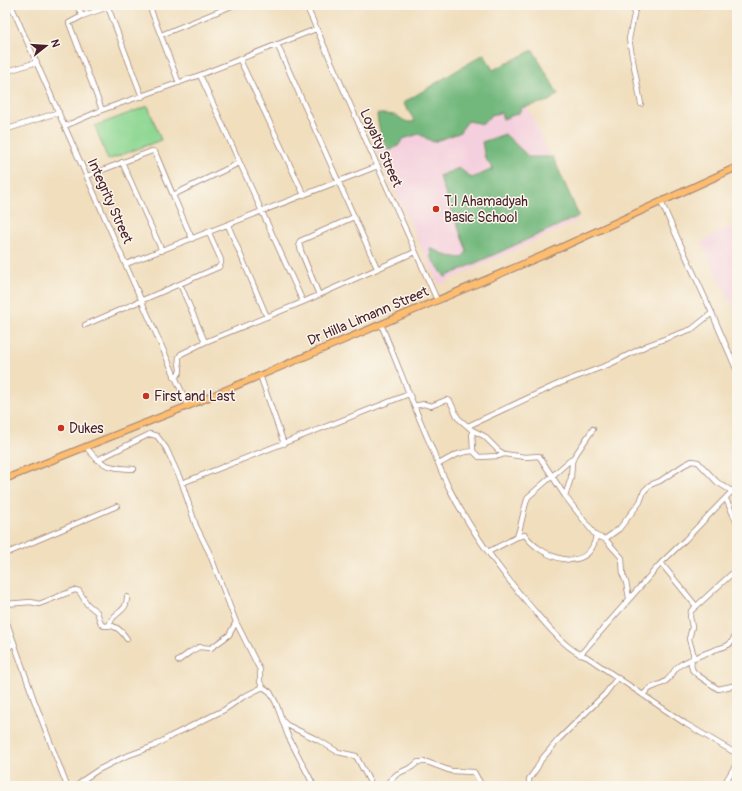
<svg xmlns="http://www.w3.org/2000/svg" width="742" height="791" font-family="Pangolin,sans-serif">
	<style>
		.built { fill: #f4cfdd }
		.green { fill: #8dd793; stroke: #6c7b5f }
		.forest { fill: #72b87d; stroke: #5e6c54 }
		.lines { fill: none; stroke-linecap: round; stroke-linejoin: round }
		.minor-casing { stroke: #9d7e74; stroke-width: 6 }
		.highway-casing { stroke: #9d7e74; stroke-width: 8 }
		.minor { stroke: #fff; stroke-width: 4.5 }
		.highway { stroke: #fcbd6f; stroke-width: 6 }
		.poi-dot { fill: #c8321e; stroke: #fbf7ec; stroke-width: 1.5 }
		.labels { text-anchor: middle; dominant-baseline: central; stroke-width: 3; stroke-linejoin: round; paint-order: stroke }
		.street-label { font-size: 14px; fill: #4a1f2b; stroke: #fbf7ec }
		.poi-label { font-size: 14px; fill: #4a1f2b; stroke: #fbf7ec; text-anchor: start }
	</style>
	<rect width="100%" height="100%" fill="#fbf7ec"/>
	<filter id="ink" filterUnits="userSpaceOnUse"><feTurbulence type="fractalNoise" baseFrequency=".025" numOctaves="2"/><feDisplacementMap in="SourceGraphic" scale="8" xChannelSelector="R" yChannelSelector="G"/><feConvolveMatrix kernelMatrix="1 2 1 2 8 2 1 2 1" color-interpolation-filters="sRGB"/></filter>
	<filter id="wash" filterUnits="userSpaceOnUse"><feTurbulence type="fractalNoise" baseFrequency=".012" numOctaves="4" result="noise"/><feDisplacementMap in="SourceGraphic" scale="16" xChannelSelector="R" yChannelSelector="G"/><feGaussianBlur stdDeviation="0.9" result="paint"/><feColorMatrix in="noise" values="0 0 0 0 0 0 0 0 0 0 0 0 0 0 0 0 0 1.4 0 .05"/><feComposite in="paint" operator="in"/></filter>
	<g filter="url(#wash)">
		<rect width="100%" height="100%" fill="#f0debd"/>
		<path class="built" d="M519 87 578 221 439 285 375 149Z
			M737 223V316L701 242Z"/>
		<path class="green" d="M148 106 161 140 108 160 95 126Z"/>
		<path class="forest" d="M533 50 558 94 549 101 521 108 519 113 503 119 501 113 491 115 483 124 468 121 459 133 433 142 419 134 403 139 398 146 389 151C382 139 378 128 377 114 382 114 389 114 394 115 402 117 405 125 415 121L403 103 484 54 493 70Z
			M505 134 529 157H553L579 216 445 277 431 258 430 248 448 256 462 258 467 251 439 176 459 168 472 178 493 169 485 158 482 142Z"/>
	</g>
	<g filter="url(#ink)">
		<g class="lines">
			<defs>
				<path id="minor" d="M11 5 188 406
					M77 5 82 16
					M149 5 179 83
					M306 5 437 300
					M636 5 629 39 641 104
					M161 35 234 5
					M277 44 377 268
					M240 60 304 195
					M5 72 37 62
					M200 75 303 302
					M102 110 69 23 82 16 108 7 142 97
					M65 126 102 110 200 75 316 29
					M5 130 59 112
					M122 162 162 251
					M87 176 152 151 155 152 173 195
					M661 202 712 313 737 371
					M228 225 267 317
					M192 239 173 195 239 163
					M126 264 378 166
					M180 284 205 342
					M319 295 301 251 299 243 300 241 354 217
					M381 324C396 361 411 399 427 437 435 454 441 473 450 490 473 535 504 576 537 614 549 628 569 652 587 657L686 724 737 754
					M85 325 219 267 221 263V260L209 233
					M260 375 284 444
					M174 377C185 372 177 366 179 357L181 354 205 342 303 302 415 252
					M414 406 424 404 431 406 446 400 450 401 458 418 472 430 473 451 479 457 499 456 504 454 525 457 539 456 565 496 596 536 605 539 622 558 623 575 626 582 629 598
					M468 426 558 384 610 364 648 345 692 329 712 313
					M472 430 484 436 498 450 504 454
					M86 447C102 467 109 468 134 469
					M97 460 150 434 157 436 166 448 182 483 196 526 209 552 236 622 260 670V682L263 687 270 692 276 703 288 736 314 786
					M439 464C452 457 458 452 473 451
					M182 483 409 394
					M565 496 571 478 572 462 574 457 593 429
					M726 499 737 523
					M517 537C522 524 523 510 528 497L574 457
					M605 539 619 529 640 502 644 491 650 485 660 481 684 465 692 461 698 462 717 482 733 492
					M488 552 517 537 525 535C541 558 589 576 596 536
					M5 554 117 506
					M661 563 696 606
					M737 569 691 611 690 617 692 627 689 639 693 653V658L691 664 692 669 694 672 699 676 718 689 737 685
					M5 604 31 602 39 604 75 590 79 591 87 604 97 612 101 624 104 626C115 624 121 630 127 639
					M5 617 34 700 67 786
					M109 625C110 623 111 621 112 619 118 611 127 611 127 597
					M5 652 14 642
					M580 655 661 563 685 540 737 486
					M178 661 190 652 199 647 211 648 229 635 236 622
					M643 695C652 684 656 688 666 681 673 676 673 669 680 665 691 658 704 654 717 649 720 648 725 647 728 645 734 642 733 637 737 633
					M283 721 287 725 318 740 338 752 356 756 371 784 375 786
					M77 786 83 780 98 770 124 757 154 746 171 736 224 710 243 697 263 687
					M384 786 397 774 412 767 418 762H427L451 771 474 772 482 786
					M529 786V779L537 768 541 760 559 739 605 694 617 678
					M723 786 735 766 737 761"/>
				<path id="highway" d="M5 479 188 406 549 253 737 167"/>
			</defs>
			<use href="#minor" class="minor-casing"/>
			<use href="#highway" class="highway-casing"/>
			<use href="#minor" class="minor"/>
			<use href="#highway" class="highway"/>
		</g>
	</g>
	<g class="poi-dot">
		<circle cx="436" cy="209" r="4"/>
		<circle cx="146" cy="396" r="4"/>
		<circle cx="61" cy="428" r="4"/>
	</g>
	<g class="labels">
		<g class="street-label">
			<text transform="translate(381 148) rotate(66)">Loyalty Street</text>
			<text transform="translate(110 201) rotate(66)">Integrity Street</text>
			<text transform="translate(368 316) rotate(-23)">Dr Hilla Limann Street</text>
		</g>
		<g class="poi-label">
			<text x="444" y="201">T.I Ahamadyah<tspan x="444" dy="16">Basic School</tspan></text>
			<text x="154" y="396">First and Last</text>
			<text x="69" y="428">Dukes</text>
		</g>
	</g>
	<rect width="742" height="791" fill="none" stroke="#fbf7ec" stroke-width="20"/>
	<g transform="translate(46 46) rotate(73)" stroke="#fbf7ec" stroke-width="3" paint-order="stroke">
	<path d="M0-3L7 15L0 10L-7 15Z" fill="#4a1f2b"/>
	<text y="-6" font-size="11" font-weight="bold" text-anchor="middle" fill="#4a1f2b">N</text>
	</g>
</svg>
